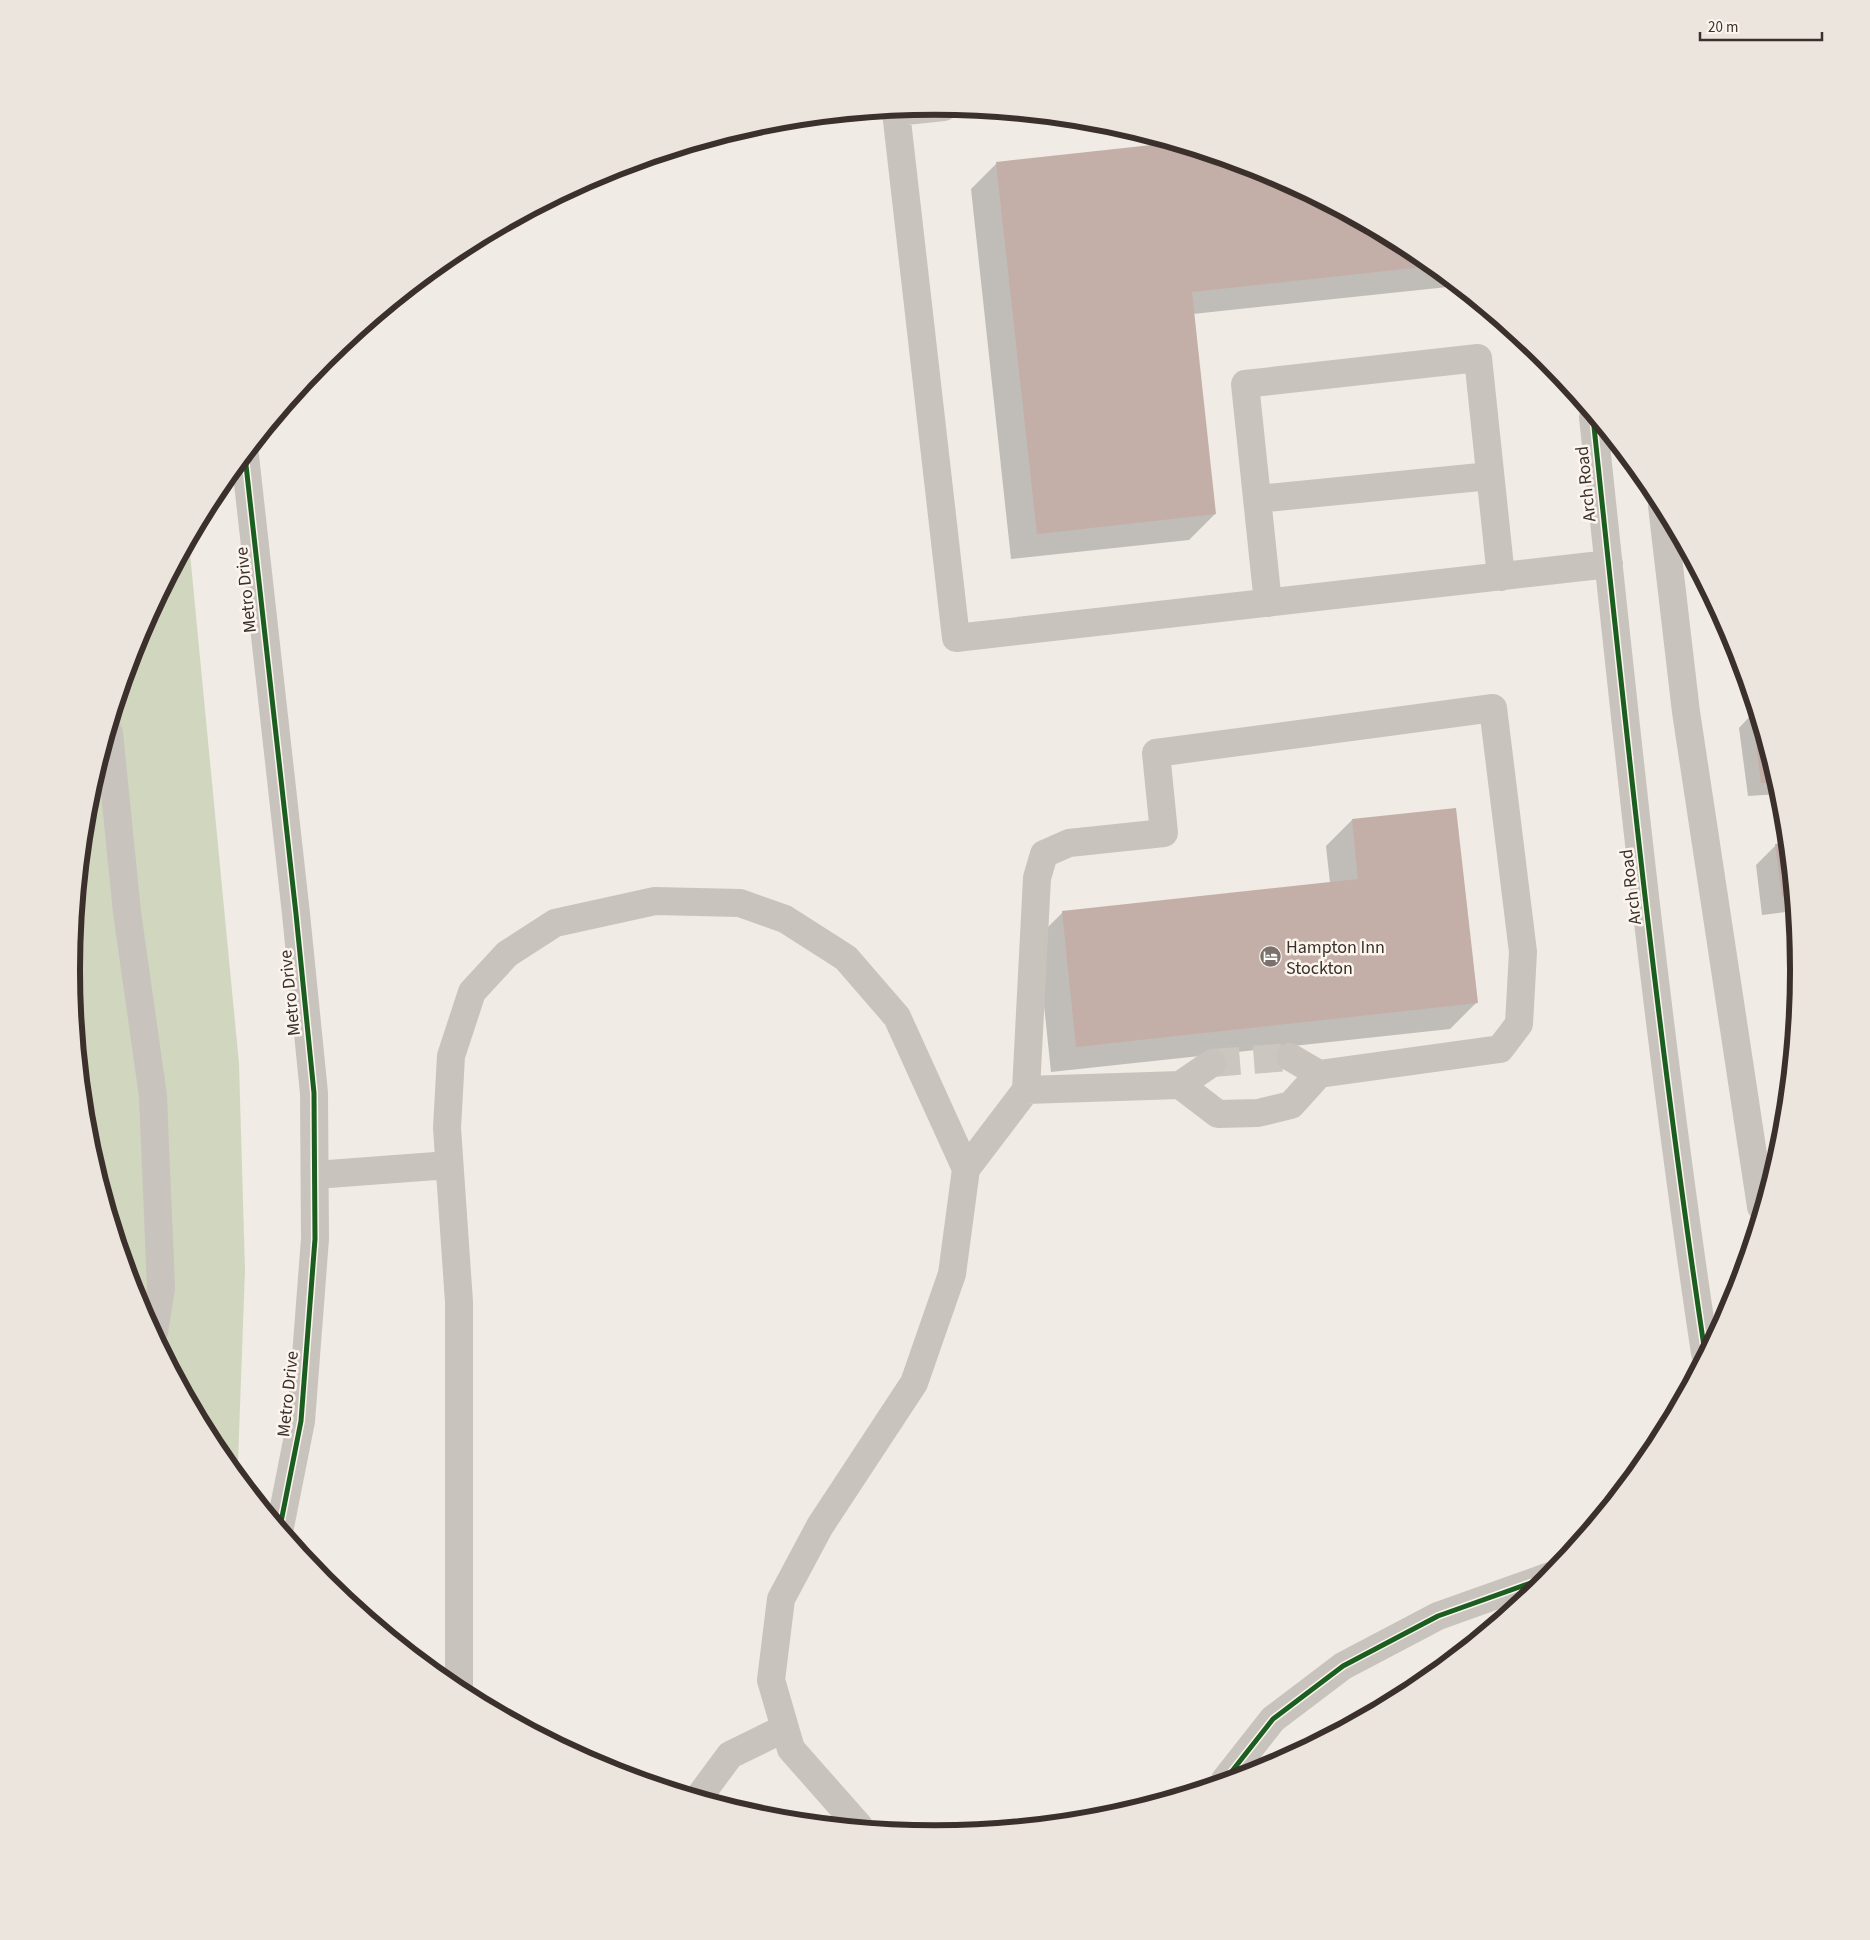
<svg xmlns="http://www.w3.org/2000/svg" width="1870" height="1940" font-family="'Source Sans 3',sans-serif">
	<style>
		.green { fill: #d1d6bf }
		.shadow { fill: #0003 }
		.building { fill: #c3afa7 }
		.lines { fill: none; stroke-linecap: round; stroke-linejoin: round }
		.minor-tunnel { stroke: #ccc6c0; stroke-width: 28; stroke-dasharray: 28 14; stroke-linecap: butt }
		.minor { stroke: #c9c3be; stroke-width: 28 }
		.cycleway-casing { stroke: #fbf5ee; stroke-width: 8 }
		.cycleway { stroke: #1b5e20; stroke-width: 5 }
		.labels { text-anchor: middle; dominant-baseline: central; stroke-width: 5; stroke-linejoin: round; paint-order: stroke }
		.street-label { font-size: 18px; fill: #3b302b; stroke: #fbf5ee }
		.poi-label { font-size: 18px; fill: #3b302b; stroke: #fbf5ee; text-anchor: start }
		.rim { fill: none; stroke: #3b302b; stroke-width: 6 }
	</style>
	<rect width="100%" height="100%" fill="#f0ebe5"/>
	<path class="green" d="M189 543 239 1064 245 1270 238 1461 236 1473 217 1450 137 1300 88 1138 71 970 88 801 137 639Z"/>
	<path class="shadow" d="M997 163 1266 172 1415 252 1457 286 1193 314 1215 514 1189 540 1011 559 971 189Z
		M1752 714H1756L1780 794 1748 796 1739 728Z
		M1352 820 1476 1003 1450 1029 1051 1072 1037 938 1063 912 1330 883 1326 846Z
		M1786 844 1793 911 1762 915 1756 865 1776 845Z"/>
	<path class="building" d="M1170 143 1266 172 1415 252 1432 266 1192 292 1216 514 1037 534 996 162Z
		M1752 713H1755L1776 782 1761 783Z
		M1456 808 1478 1003 1076 1047 1062 911 1358 879 1352 819Z
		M1786 843 1791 894 1782 896 1775 844Z"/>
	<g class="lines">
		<path class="minor-tunnel" d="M1212 1063 1290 1057"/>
		<path class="minor" d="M944 107 896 112 956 638 1609 564
			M1593 417C1626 729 1658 1042 1705 1353
			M245 456 296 914 314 1093 315 1239 301 1421 280 1527
			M1257 499 1490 476
			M1662 506 1686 712 1761 1207
			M1268 603 1245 384 1478 358 1501 577
			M109 733 127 912 153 1096 161 1288 154 1332
			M1290 1057 1319 1074
			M1180 1085 1212 1063
			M315 1175 449 1165
			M459 1690V1302L447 1128 451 1056 472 992 507 954 555 923 655 901 740 903 785 919 846 958 897 1017 966 1169
			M1225 1780 1273 1719 1343 1666 1438 1616 1550 1576
			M699 1797 730 1755 785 1728
			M859 1826 791 1749 771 1680 781 1599 820 1526 914 1383 952 1274 966 1169 1026 1090 1180 1085 1218 1114 1258 1113 1291 1105 1319 1074 1500 1049 1519 1024 1523 952 1493 708 1156 753 1164 833 1069 843 1044 854 1037 878 1026 1090"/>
		<defs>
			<path id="cycleway" d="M1593 417C1626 729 1658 1042 1705 1353
				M245 456 296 914 314 1093 315 1239 301 1421 280 1527
				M1225 1780 1273 1719 1343 1666 1438 1616 1550 1576"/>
		</defs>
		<use href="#cycleway" class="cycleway-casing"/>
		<use href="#cycleway" class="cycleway"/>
	</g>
	<defs>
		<symbol id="hotel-disc" viewBox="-11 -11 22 22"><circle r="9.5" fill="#7a716c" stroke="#fbf5ee"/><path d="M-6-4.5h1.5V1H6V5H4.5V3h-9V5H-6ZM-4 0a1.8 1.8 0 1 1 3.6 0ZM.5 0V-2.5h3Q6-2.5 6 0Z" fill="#fff"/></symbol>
	</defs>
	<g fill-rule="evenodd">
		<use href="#hotel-disc" x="1258" y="944" width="25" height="25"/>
	</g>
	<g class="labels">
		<g class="street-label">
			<text transform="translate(1586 484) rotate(-96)">Arch Road</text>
			<text transform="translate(246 590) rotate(-96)">Metro Drive</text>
			<text transform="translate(1631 887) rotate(-97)">Arch Road</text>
			<text transform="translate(290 993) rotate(-96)">Metro Drive</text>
			<text transform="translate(288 1394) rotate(-84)">Metro Drive</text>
		</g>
		<g class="poi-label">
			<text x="1286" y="947">Hampton Inn<tspan x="1286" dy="21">Stockton</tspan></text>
		</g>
	</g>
	<path d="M0 0H1870V1940H0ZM80 970a855 855 0 1 1 1710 0a855 855 0 1 1-1710 0Z" fill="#ece5de" fill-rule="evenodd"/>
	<path class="rim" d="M80 970a855 855 0 1 1 1710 0a855 855 0 1 1-1710 0Z"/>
	<path d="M1700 32v8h122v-8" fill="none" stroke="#3b302b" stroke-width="2.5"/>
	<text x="1708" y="32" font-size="15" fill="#3b302b" stroke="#fbf5ee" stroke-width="4" paint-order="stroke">20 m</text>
</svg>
